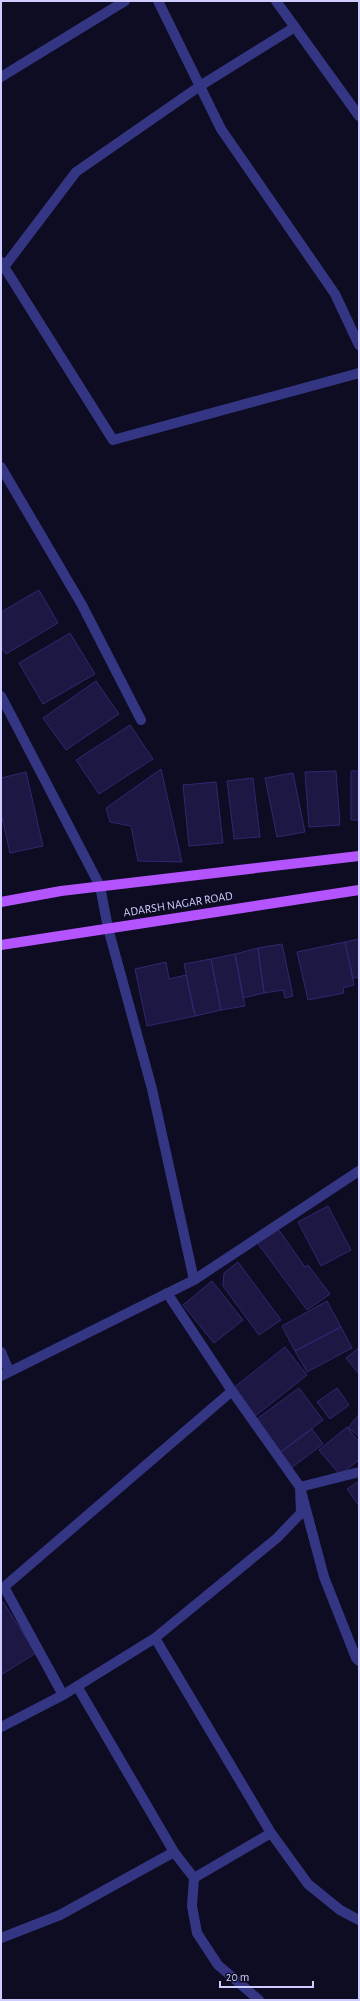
<svg xmlns="http://www.w3.org/2000/svg" width="360" height="2001" font-family="'Alegreya Sans',sans-serif">
	<style>
		.building { fill: #1d1744; stroke: #312771 }
		.lines { fill: none; stroke-linecap: round; stroke-linejoin: round }
		.minor { stroke: #343684; stroke-width: 10 }
		.major { stroke: #b454ff; stroke-width: 10 }
		.labels { text-anchor: middle; dominant-baseline: central; stroke-width: 3; stroke-linejoin: round; paint-order: stroke }
		.street-label { font-size: 12px; fill: #cfcdff; stroke: #0e0c22 }
	</style>
	<rect width="100%" height="100%" fill="#0e0c22"/>
	<path class="building" d="M39 590 58 623 6 654 1 647V612Z
		M70 633 95 674 43 704 19 663Z
		M96 681 119 714 66 750 43 718Z
		M130 725 153 759 99 794 76 760Z
		M161 769 182 862 138 861 131 826 110 822 106 808Z
		M336 771 340 825 309 827 305 772Z
		M351 771H359V820H351Z
		M26 772 43 846 10 853 1 813V778Z
		M293 773 305 832 277 837 265 778Z
		M253 778 260 837 234 839 227 781Z
		M216 782 223 843 189 846 183 785Z
		M359 939V977L353 978 345 942Z
		M345 942 354 985 343 988 344 993 308 1000 297 952Z
		M282 944 293 996 285 998 283 990 264 993 258 948Z
		M258 948 264 993 243 998 235 954Z
		M235 954 245 1006 221 1010 211 959Z
		M211 959 221 1010 195 1016 184 964Z
		M166 962 169 979 186 975 195 1016 147 1026 135 969Z
		M328 1206 351 1250 321 1266 298 1222Z
		M276 1226 305 1267 308 1265 330 1294 307 1310 256 1241Z
		M238 1262 281 1320 259 1335 223 1286 224 1273Z
		M212 1281 243 1320 214 1343 183 1305Z
		M327 1301 341 1327 295 1351 282 1326Z
		M341 1327 352 1348 307 1372 295 1351Z
		M285 1347 307 1375 254 1417 232 1389Z
		M359 1348V1374L346 1358Z
		M299 1388 323 1420 278 1454 254 1421Z
		M337 1388 349 1405 330 1419 317 1402Z
		M359 1414V1436L348 1428Z
		M347 1427 359 1442V1460L340 1475 319 1450Z
		M312 1429 323 1444 290 1469 278 1454Z
		M359 1481V1506L347 1489Z
		M3 1602 36 1653 1 1675V1603Z"/>
	<g class="lines">
		<path class="minor" d="M158 1 221 129 335 294 359 345
			M276 1 359 116
			M1 77 125 1
			M1 262 113 440 359 373
			M4 267 76 172 200 86 295 27
			M1 467 82 605 141 720
			M1 696 100 886 108 928 152 1089 194 1280
			M1 1352 9 1371
			M1 1376 194 1280 359 1171
			M359 1472 300 1487 324 1577 356 1658 359 1661
			M4 1587 232 1391
			M1 1589 4 1587 63 1695
			M155 1638 271 1833 308 1884 340 1910 359 1920
			M77 1686 174 1852 194 1878 192 1906 197 1933 218 1965 259 2000
			M1 1727 63 1695 155 1638 277 1538 301 1513 300 1487 232 1391 167 1293
			M194 1878 271 1833
			M1 1938 60 1915 174 1852"/>
		<path class="major" d="M1 902 61 891 359 856
			M1 945 359 890"/>
	</g>
	<g class="labels">
		<g class="street-label">
			<text transform="translate(178 904) rotate(-9)">ADARSH NAGAR ROAD</text>
		</g>
	</g>
	<rect width="360" height="2001" fill="none" stroke="#cfcdff" stroke-width="4"/>
	<path d="M220 1981v6h93v-6" fill="none" stroke="#cfcdff" stroke-width="2"/>
	<text x="226" y="1981" font-size="12" fill="#cfcdff" stroke="#0e0c22" stroke-width="3" paint-order="stroke">20 m</text>
</svg>
